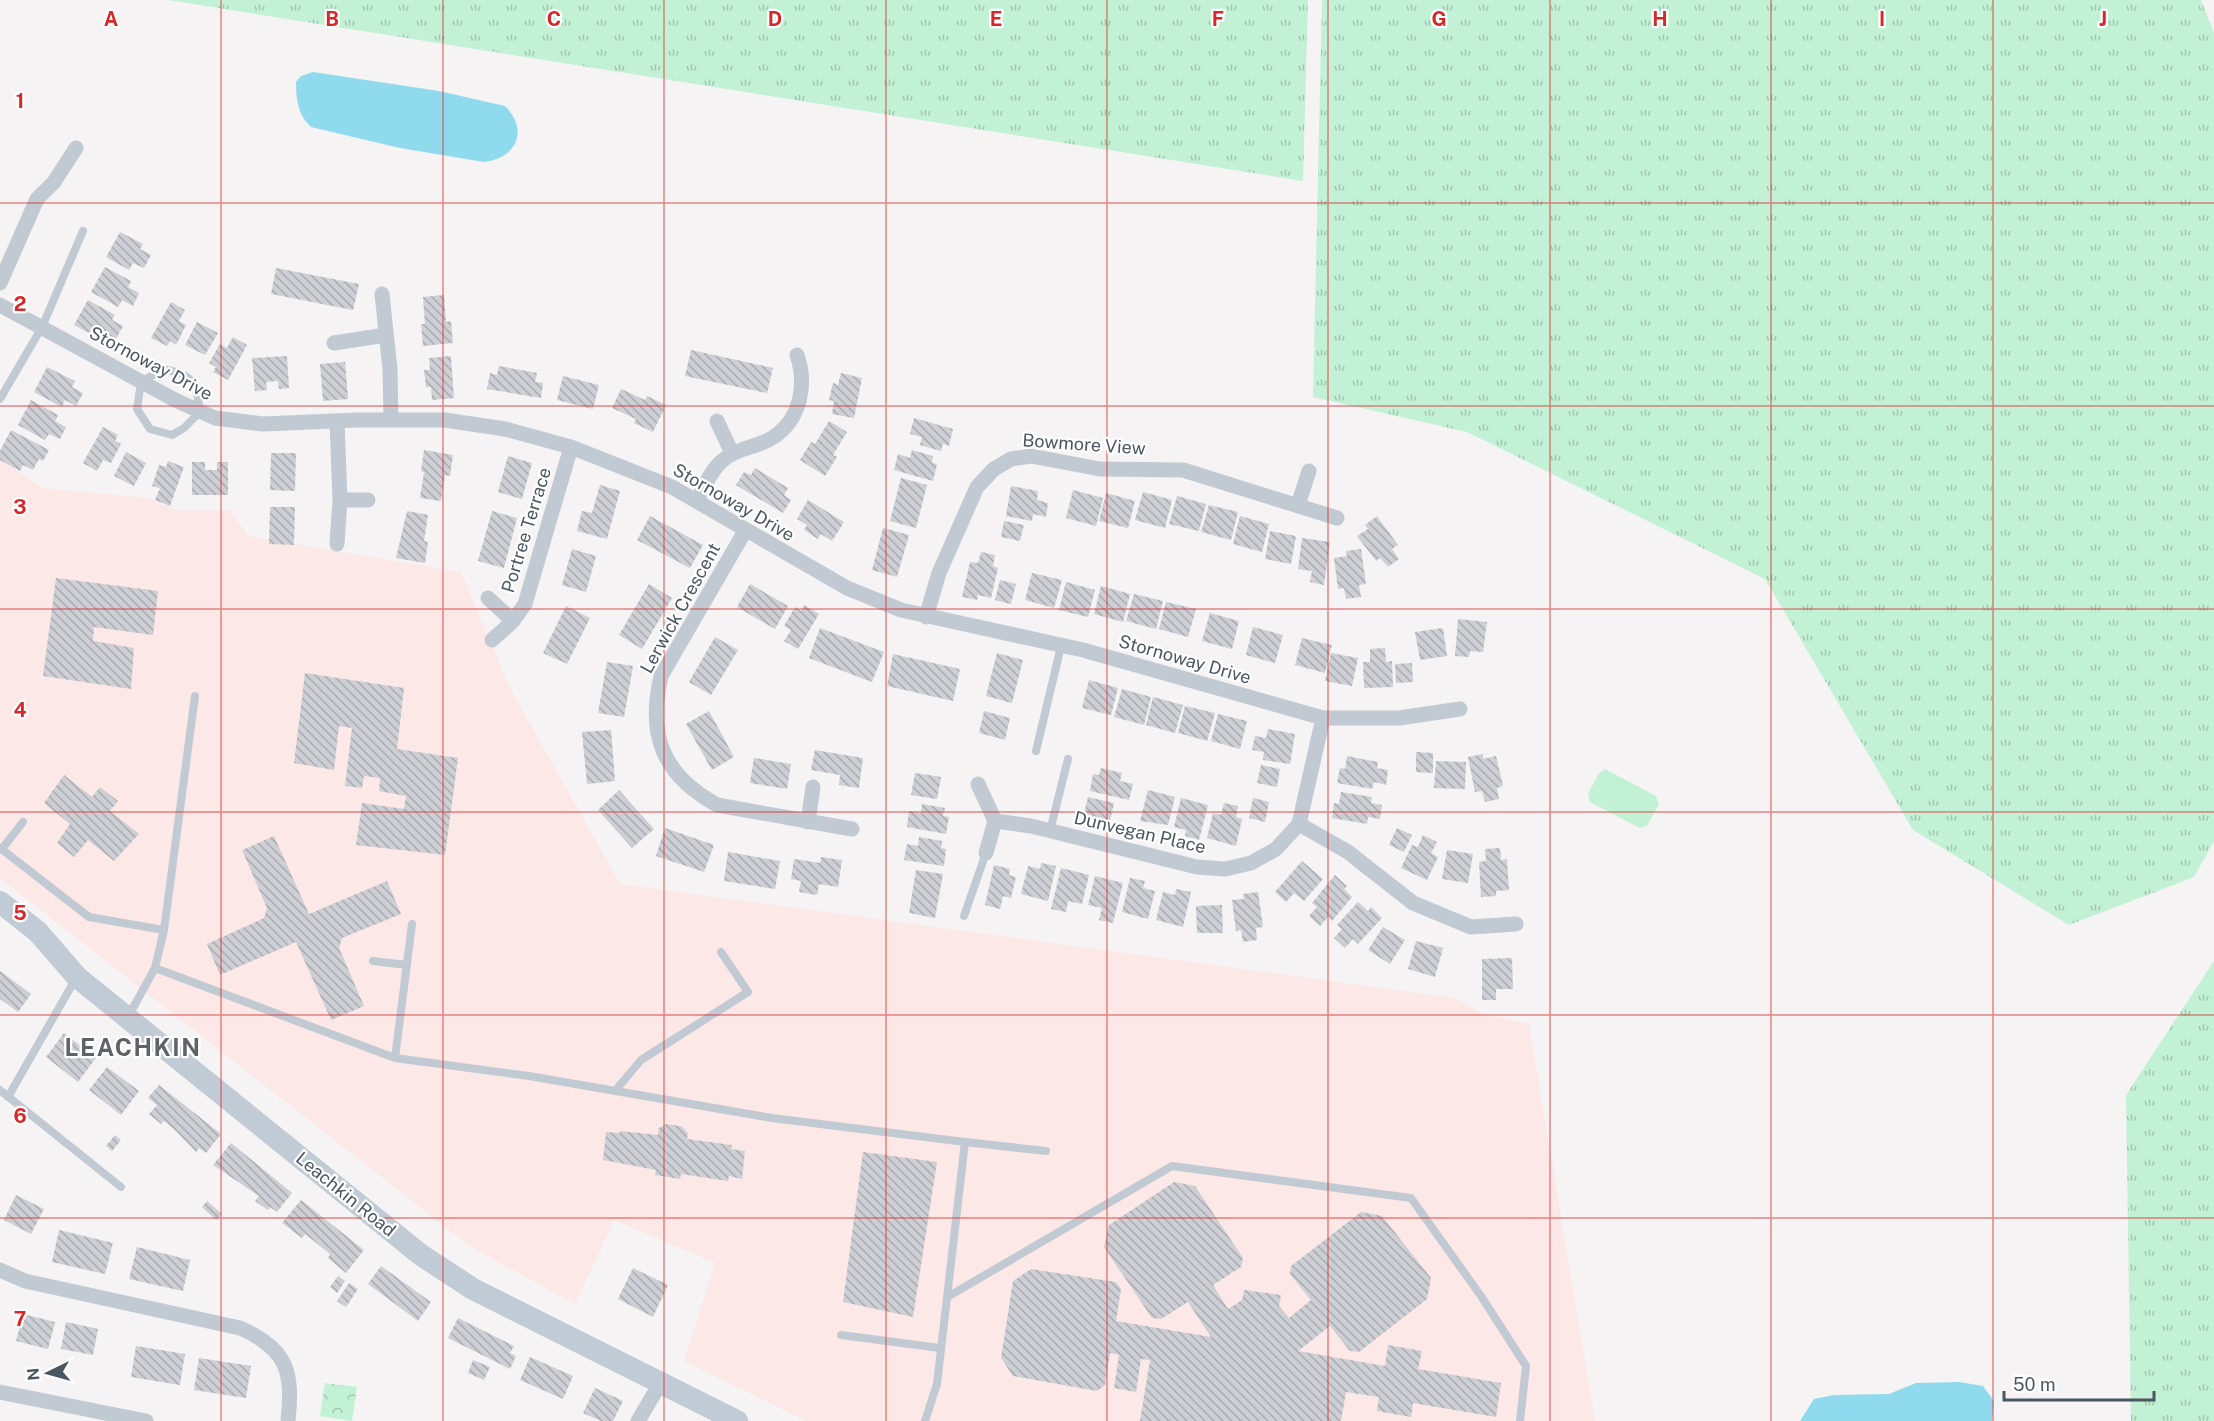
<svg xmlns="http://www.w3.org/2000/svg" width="2214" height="1421" font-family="'Public Sans',sans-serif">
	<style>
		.medical { fill: #fce8e6 }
		.grass { fill: url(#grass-tufts) }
		.forest { fill: url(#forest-crowns) }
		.pitch { fill: #c3f1d5 }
		.water { fill: #90daee }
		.building { fill: url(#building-back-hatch) }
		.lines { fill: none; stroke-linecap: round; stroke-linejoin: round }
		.lane { stroke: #c1cad2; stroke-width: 8 }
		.street { stroke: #c1cad2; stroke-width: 15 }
		.secondary { stroke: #c1cbd6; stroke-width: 22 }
		.grid { fill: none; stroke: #d62828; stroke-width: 1.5; stroke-opacity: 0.55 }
		.labels { text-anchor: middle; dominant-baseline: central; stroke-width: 4.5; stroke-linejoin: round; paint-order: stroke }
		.street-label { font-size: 18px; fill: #4a5661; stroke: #fff }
		.district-label { font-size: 24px; font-weight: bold; letter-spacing: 1.5px; fill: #5f6368; stroke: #fff }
		.grid-label { font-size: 20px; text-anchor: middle; font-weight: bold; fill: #d62828; stroke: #fff; stroke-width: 4.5; stroke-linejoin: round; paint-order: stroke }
	</style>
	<defs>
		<pattern id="grass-tufts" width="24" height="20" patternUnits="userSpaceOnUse" patternTransform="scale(1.5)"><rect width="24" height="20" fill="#c3f1d5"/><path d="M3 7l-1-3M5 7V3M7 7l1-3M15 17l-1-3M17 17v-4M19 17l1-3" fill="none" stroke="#a0c6b0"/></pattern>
		<pattern id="forest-crowns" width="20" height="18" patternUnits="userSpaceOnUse" patternTransform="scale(1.5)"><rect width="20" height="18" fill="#c3f1d5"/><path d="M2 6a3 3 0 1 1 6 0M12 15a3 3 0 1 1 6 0" fill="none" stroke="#a0c6b0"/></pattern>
		<pattern id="building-back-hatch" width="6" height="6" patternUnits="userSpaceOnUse" patternTransform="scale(1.5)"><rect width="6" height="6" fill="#cdcfd5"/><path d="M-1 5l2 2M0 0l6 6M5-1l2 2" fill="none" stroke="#a8abb0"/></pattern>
	</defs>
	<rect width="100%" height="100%" fill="#f5f3f3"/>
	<path class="medical" d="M0 459 42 488 148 498 180 511 230 510 248 536 461 572 510 688 620 884 1456 998 1483 1014 1529 1024 1595 1421H806L684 1361 715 1263 614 1220 575 1304 471 1247 0 878Z"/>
	<path class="grass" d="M168 0H1308L1303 181Z
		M1322 0H2201L2214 33V841L2194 877 2069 925 1913 830 1765 579 1467 432 1313 397Z
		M2214 961V1421H2131L2126 1095Z"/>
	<path class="forest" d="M325 1383 357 1387 352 1421 320 1416Z"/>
	<path class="pitch" d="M1605 769 1656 796 1659 804 1647 826 1640 828 1590 802 1588 794 1599 773Z"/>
	<path class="water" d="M313 72 439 91 505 106C529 130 517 158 484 162L400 148 311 127C298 115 296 100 296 82L301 76Z
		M1959 1382 1983 1386 1994 1401 1992 1421H1800L1814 1399 1834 1395 1889 1394 1916 1383Z"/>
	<path class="building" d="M120 232 143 244 140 249 151 255 144 268 133 263 129 270 106 257Z
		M105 267 131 281 128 287 139 293 133 306 122 300 118 307 91 292Z
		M276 268 359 284 353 310 271 294Z
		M444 295 446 322 451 321 453 343 423 346 421 324H425L423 297Z
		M88 300 115 315 112 320 123 326 116 339 105 333 102 340 74 325Z
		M171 302 185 310 179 321 186 325 176 345 170 341 167 346 151 338Z
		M197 322 218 333 205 355 185 345Z
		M233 337 247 345 228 380 213 372 216 367 209 363 220 344 227 348Z
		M691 350 773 368 767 393 685 376Z
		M287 356 289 388 279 389 278 381 266 382 267 390 255 391 252 358Z
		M451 356 454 398 432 400 431 387H426L424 370H430L429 358Z
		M345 362 348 399 323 401 320 364Z
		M499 366 537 373 535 382 543 383 541 398 487 389 490 373 497 375Z
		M47 367 75 381 72 387 83 393 76 406 65 400 62 407 34 392Z
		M841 373 862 378 854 418 832 414 834 401 829 400 833 383 838 385Z
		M563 376 599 385 593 409 557 400Z
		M621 389 645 400 647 396 666 405 653 432 634 423 636 419 612 408Z
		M31 400 58 415 55 421 66 427 60 439 49 434 45 440 18 425Z
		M914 418 953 429 949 446 943 444 941 451 920 445 922 437 910 434Z
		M829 421 847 432 833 455 837 457 825 476 800 460 811 442 815 444Z
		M103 427 118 435 115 441 121 444 111 463 103 460 97 471 83 463Z
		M11 430 49 450 43 461 39 459 33 470 23 465 20 471 0 460V451Z
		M424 450 453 455 450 476 445 475 441 501 420 498 424 472 421 471Z
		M912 450 933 456 932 463 937 464 933 481 894 470 898 454 910 458Z
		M126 452 146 463 134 486 114 476Z
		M271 453H296L295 491 270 490Z
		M508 456 532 463 522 499 498 492Z
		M168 461 184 467 170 506 155 500 160 488 152 486 159 465 166 467Z
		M192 462H205V470H217V462H228V495H192Z
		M755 468 788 488 784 495 791 500 783 513 736 485 744 472 751 475Z
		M901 478 927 485 916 528 890 521Z
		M600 485 620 491 607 539 577 531 582 511 592 513Z
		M1011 486 1038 491 1037 500 1048 503 1046 517 1033 514 1032 521 1006 516Z
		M1073 490 1103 498 1096 526 1066 518Z
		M1143 492 1172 500 1165 528 1135 520Z
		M1106 493 1135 501 1128 528 1099 521Z
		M1177 496 1206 504 1199 531 1169 524Z
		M808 500 844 522 832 541 821 534 818 539 804 530 807 525 797 519Z
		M1209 505 1238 512 1231 540 1201 532Z
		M270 507H295L294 545 269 544Z
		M407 511 428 515 424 541 428 542 425 563 396 558Z
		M492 511 517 518 504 568 478 561Z
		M650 516 703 545 690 568 637 540Z
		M1240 516 1269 524 1262 552 1233 544Z
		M1377 516 1398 545 1392 549 1399 559 1388 567 1380 558 1376 561 1357 536 1368 529 1365 525Z
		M1004 521 1024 525 1020 541 1001 537Z
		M883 528 909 535 897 577 872 570Z
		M1270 531 1296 536 1291 564 1265 559Z
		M1302 538 1330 542 1324 585 1310 582 1312 571 1298 569Z
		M572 549 596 556 586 592 562 585Z
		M1361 549 1366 584 1359 585 1361 597 1346 599 1344 588 1338 589 1334 558 1347 556 1346 551Z
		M981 552 995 555 993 566 998 568 991 598 978 595 977 600 962 597 970 562 978 563Z
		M1032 573 1062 580 1054 608 1025 600Z
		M56 578 158 591 153 635 94 627 93 641 134 648 131 689 43 676Z
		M1000 580 1016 584 1011 604 995 600Z
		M1066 582 1095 590 1088 617 1059 610Z
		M649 584 672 598 642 649 619 635Z
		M750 584 788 606 775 629 737 607Z
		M1101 586 1130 594 1123 622 1094 614Z
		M1134 594 1163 601 1156 629 1126 621Z
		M1166 602 1196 609 1188 637 1159 629Z
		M804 605 819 614 798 649 784 641 791 630 784 626 795 607 801 611Z
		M566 606 590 618 567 664 543 653Z
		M1210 613 1239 621 1232 649 1202 641Z
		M1458 619 1487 622 1483 652 1470 651 1469 657 1455 656Z
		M1253 627 1283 635 1275 663 1246 655Z
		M820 628 884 652 872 682 809 658Z
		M1443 628 1447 656 1420 660 1415 632Z
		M715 637 738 650 711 695 689 682Z
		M1302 638 1332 645 1325 673 1295 665Z
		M1385 648 1386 662 1392 661 1393 687 1364 688 1363 662H1370V649Z
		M997 653 1023 660 1012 703 986 696Z
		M1331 653 1358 658 1352 686 1325 681Z
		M893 654 960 669 953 701 887 686Z
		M607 662 633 666 624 717 598 713Z
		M1412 663 1413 682 1396 683 1395 664Z
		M305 673 404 688 397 749 458 758 445 855 356 845 362 803 404 809 406 796 379 791 380 778 364 776 362 788 345 786 352 728 339 726 334 770 294 763Z
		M1089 680 1118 688 1111 715 1082 708Z
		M1122 689 1151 697 1144 725 1114 717Z
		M1153 697 1183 705 1175 733 1146 725Z
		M1185 706 1215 713 1207 741 1178 733Z
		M709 711 734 757 712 770 686 724Z
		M984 711 1010 718 1005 740 979 733Z
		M1218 714 1247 721 1240 749 1211 741Z
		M1268 729 1295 734 1290 764 1263 760 1264 752 1252 750 1255 736 1266 738Z
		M611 730 615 781 587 784 582 732Z
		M815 750 863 758 859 788 839 785 840 775 811 770Z
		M1416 752 1433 753V773L1416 772Z
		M1483 754V759L1496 756 1503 786 1497 788 1499 799 1485 802 1482 791 1475 792 1468 757Z
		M1347 756 1378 762 1377 768 1388 770 1386 785 1374 782 1372 789 1337 783 1340 768 1345 769Z
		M754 758 791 764 787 789 750 783Z
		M1436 761 1466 762 1465 789 1434 788Z
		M1261 765 1280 769 1277 787 1257 783Z
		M1101 768 1122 773 1120 781 1133 784 1129 800 1090 791 1093 774 1099 775Z
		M915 773 941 777 937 799 911 795Z
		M64 775 92 797 100 787 118 801 110 811 139 834 114 861 88 840 74 857 57 843 70 824 44 803Z
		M619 790 654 829 632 848 598 810Z
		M1148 790 1175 797 1168 825 1140 821Z
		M1341 792 1372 797 1371 803 1382 805 1380 819 1368 817 1367 824 1332 818 1334 803 1339 804Z
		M1088 797 1114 803 1109 825 1083 818Z
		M1181 798 1208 805 1199 840 1185 836 1186 830 1174 827Z
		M1253 798 1269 802 1265 822 1249 818Z
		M1224 803 1238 806 1236 817 1242 819 1236 846 1207 838 1213 813 1221 815Z
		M922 804 945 808 943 816 949 817 946 834 907 827 909 811 921 813Z
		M665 828 714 845 704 872 656 856Z
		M1397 828 1412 835 1404 852 1389 845Z
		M1423 835 1437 842 1431 853 1438 857 1427 880 1401 868 1412 845 1418 847Z
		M274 836 309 914 387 881 401 914 342 938 339 948 364 1006 331 1020 296 942 220 975 207 944 264 918 267 908 242 850Z
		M919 837 942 841 941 848 946 849 944 866 904 860 907 844 918 846Z
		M1500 848 1501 860 1507 859 1509 890 1496 891V896L1481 897 1479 862 1486 861 1485 849Z
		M1447 850 1473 854 1468 883 1442 879Z
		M728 852 780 861 775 889 724 881Z
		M821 857 842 860 838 887 819 884 817 895 799 892 801 881 791 879 794 859 820 863Z
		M1302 861 1323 879 1304 901 1294 893 1286 902 1275 892Z
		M1041 863 1056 866 1048 901 1021 894 1028 866 1040 869Z
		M994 865 1010 869 1009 875 1016 877 1011 898 1003 896 1000 909 985 905Z
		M1061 868 1089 875 1082 904 1068 901 1066 912 1051 909Z
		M916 870 943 874 935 918 909 913Z
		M1335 875 1347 886 1344 889 1352 897 1332 921 1328 917 1320 926 1309 916 1317 907 1312 903Z
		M1095 876 1123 883 1113 923 1099 920 1102 908 1088 905Z
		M1130 878 1145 881 1143 888 1155 891 1148 919 1122 912Z
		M1176 889 1191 892 1183 927 1156 920 1163 892 1175 895Z
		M1258 892 1263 927 1256 928 1257 940 1243 942 1241 930 1236 931 1232 900 1244 899 1243 894Z
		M1358 902 1368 911 1371 907 1382 918 1358 944 1353 939 1345 948 1334 938 1342 929 1337 925Z
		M1222 905 1223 933H1197L1196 906Z
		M1383 927 1405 940 1390 964 1368 950Z
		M1416 941 1443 948 1435 977 1408 969Z
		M1512 958 1513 989H1496V1000H1482V959Z
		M0 971 31 994 18 1012 0 999Z
		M64 1033 96 1058 78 1082 46 1057Z
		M107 1067 139 1091 121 1115 89 1090Z
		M159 1085 221 1134 206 1153 199 1148 196 1152 175 1130 164 1121 161 1124 149 1114 157 1105 148 1098Z
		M666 1124 681 1126 688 1133 687 1139 732 1145 731 1149 745 1151 742 1179 729 1176 728 1181 681 1174 680 1179 655 1175 656 1170 603 1160 606 1132 620 1133V1131L658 1135 659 1128Z
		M115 1135 121 1140 112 1151 106 1146Z
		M231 1143 292 1193 277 1212 270 1207 268 1210 255 1201 259 1196 213 1165Z
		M863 1152 937 1162 913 1317 843 1302Z
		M1174 1182 1195 1186 1243 1258 1241 1267 1213 1285 1228 1309 1242 1300 1244 1290 1281 1295 1279 1306 1289 1318 1311 1300 1290 1274 1291 1266 1361 1212 1382 1216 1431 1278 1427 1299 1359 1352 1350 1351 1330 1326 1298 1351 1385 1366 1388 1345 1422 1351 1418 1369 1501 1383 1496 1417 1413 1403 1411 1417 1377 1411 1379 1397 1346 1392 1341 1421H1140L1150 1360 1141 1359 1136 1392 1114 1388 1119 1355 1110 1353 1105 1385 1097 1391 1013 1376 1001 1358 1013 1281 1031 1269 1116 1282 1121 1289 1116 1321 1211 1337 1188 1302 1161 1319 1152 1318 1104 1247 1109 1225Z
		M16 1195 44 1209 31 1234 4 1220Z
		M301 1200 364 1250 346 1273 328 1258 330 1254 305 1234 302 1238 282 1223Z
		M207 1201 222 1214 216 1220 202 1207Z
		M59 1230 113 1243 105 1274 52 1262Z
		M137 1247 190 1260 183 1291 129 1279Z
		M381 1266 431 1302 418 1321 368 1284Z
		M633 1268 668 1285 653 1317 618 1299Z
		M338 1276 345 1281 337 1293 330 1287Z
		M349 1283 358 1289 346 1307 337 1301Z
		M23 1314 55 1322 48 1349 16 1341Z
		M458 1318 514 1346 510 1353 516 1356 510 1369 448 1338Z
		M66 1322 98 1329 93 1355 61 1349Z
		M136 1346 185 1354 180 1385 131 1377Z
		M530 1357 573 1376 563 1399 520 1380Z
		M199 1358 251 1366 246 1398 194 1390Z
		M473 1360 490 1367 484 1380 468 1373Z
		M595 1388 623 1401 613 1421H601L583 1413Z"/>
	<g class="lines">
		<path class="lane" d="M163 369C194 375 196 382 200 412L184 428 172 435 150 429 137 409 141 382Z
			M0 399 42 327 83 231
			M1036 751 1061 646
			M1050 831 1068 759
			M0 848 89 917 164 930
			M2 849 23 822
			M964 916 986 853
			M373 961 407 965
			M155 968 395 1058 529 1076 772 1118 965 1142 937 1384 925 1421
			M128 1017 155 968 164 930 195 696
			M395 1058 412 924
			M0 1090 121 1187
			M615 1091 641 1060 748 992 721 952
			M8 1097 76 978
			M965 1142 1046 1151
			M949 1296 1172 1166 1411 1198 1481 1296 1526 1366 1520 1421
			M841 1335 940 1348"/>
		<path class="street" d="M0 283 37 199 54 182 76 148
			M382 294 390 369 391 419
			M0 305 175 400 215 418 263 424 357 420H445L505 429 571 447 672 487 847 588 901 610 1083 650 1323 718H1399L1460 709
			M334 343 386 335
			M717 421 732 453
			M340 500H368
			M697 500C704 488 711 470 722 461 736 448 756 448 772 438 801 420 807 384 797 355
			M1298 505 1309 471
			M745 531 661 676C647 736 663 775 717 805L852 829
			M337 544 340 500 337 421
			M488 598 513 621
			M926 617 939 573 977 487 994 469 1011 459 1031 456 1100 469 1183 470 1337 518
			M492 640 513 621 525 604 571 447
			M978 784 995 821
			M808 822 813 787
			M1299 824 1348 852 1413 903 1471 927 1516 924
			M986 853 995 821 1031 826 1197 867 1225 869 1251 863 1276 849 1299 824 1323 718
			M0 1270 25 1281 240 1328C288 1349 293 1372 288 1421
			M0 1392 146 1421
			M638 1421 661 1382"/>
		<path class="secondary" d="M0 902 38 932 77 977 421 1255 473 1289 737 1421"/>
	</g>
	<path class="grid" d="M221 0V1421M443 0V1421M664 0V1421M886 0V1421M1107 0V1421M1328 0V1421M1550 0V1421M1771 0V1421M1993 0V1421M0 203H2214M0 406H2214M0 609H2214M0 812H2214M0 1015H2214M0 1218H2214"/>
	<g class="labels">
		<g class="street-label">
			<text transform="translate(151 363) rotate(28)">Stornoway Drive</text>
			<text transform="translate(1084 444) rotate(4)">Bowmore View</text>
			<text transform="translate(734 502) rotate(30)">Stornoway Drive</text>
			<text transform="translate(526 530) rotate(-73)">Portree Terrace</text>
			<text transform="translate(680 608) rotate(-61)">Lerwick Crescent</text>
			<text transform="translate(1185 659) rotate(16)">Stornoway Drive</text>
			<text transform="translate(1140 832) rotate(13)">Dunvegan Place</text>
			<text transform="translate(346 1194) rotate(39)">Leachkin Road</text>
		</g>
		<g class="district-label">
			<text x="133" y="1047">LEACHKIN</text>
		</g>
	</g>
	<g class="grid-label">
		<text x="111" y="26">A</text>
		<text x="332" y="26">B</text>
		<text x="554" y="26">C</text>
		<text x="775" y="26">D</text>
		<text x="996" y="26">E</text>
		<text x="1218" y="26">F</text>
		<text x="1439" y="26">G</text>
		<text x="1660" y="26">H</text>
		<text x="1882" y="26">I</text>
		<text x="2103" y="26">J</text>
		<text x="20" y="108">1</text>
		<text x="20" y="311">2</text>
		<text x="20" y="514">3</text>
		<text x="20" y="717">4</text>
		<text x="20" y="920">5</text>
		<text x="20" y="1123">6</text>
		<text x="20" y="1326">7</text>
	</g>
	<g transform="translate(48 1373) rotate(265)" stroke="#ffffff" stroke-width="4.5" paint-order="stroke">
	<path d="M0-4.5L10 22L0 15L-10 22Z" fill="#4a5661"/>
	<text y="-9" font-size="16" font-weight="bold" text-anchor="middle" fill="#4a5661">N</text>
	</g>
	<path d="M2004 1391v9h150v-9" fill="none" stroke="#4a5661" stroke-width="3"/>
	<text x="2013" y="1391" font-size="18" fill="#4a5661" stroke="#ffffff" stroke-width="4.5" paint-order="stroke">50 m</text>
</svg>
